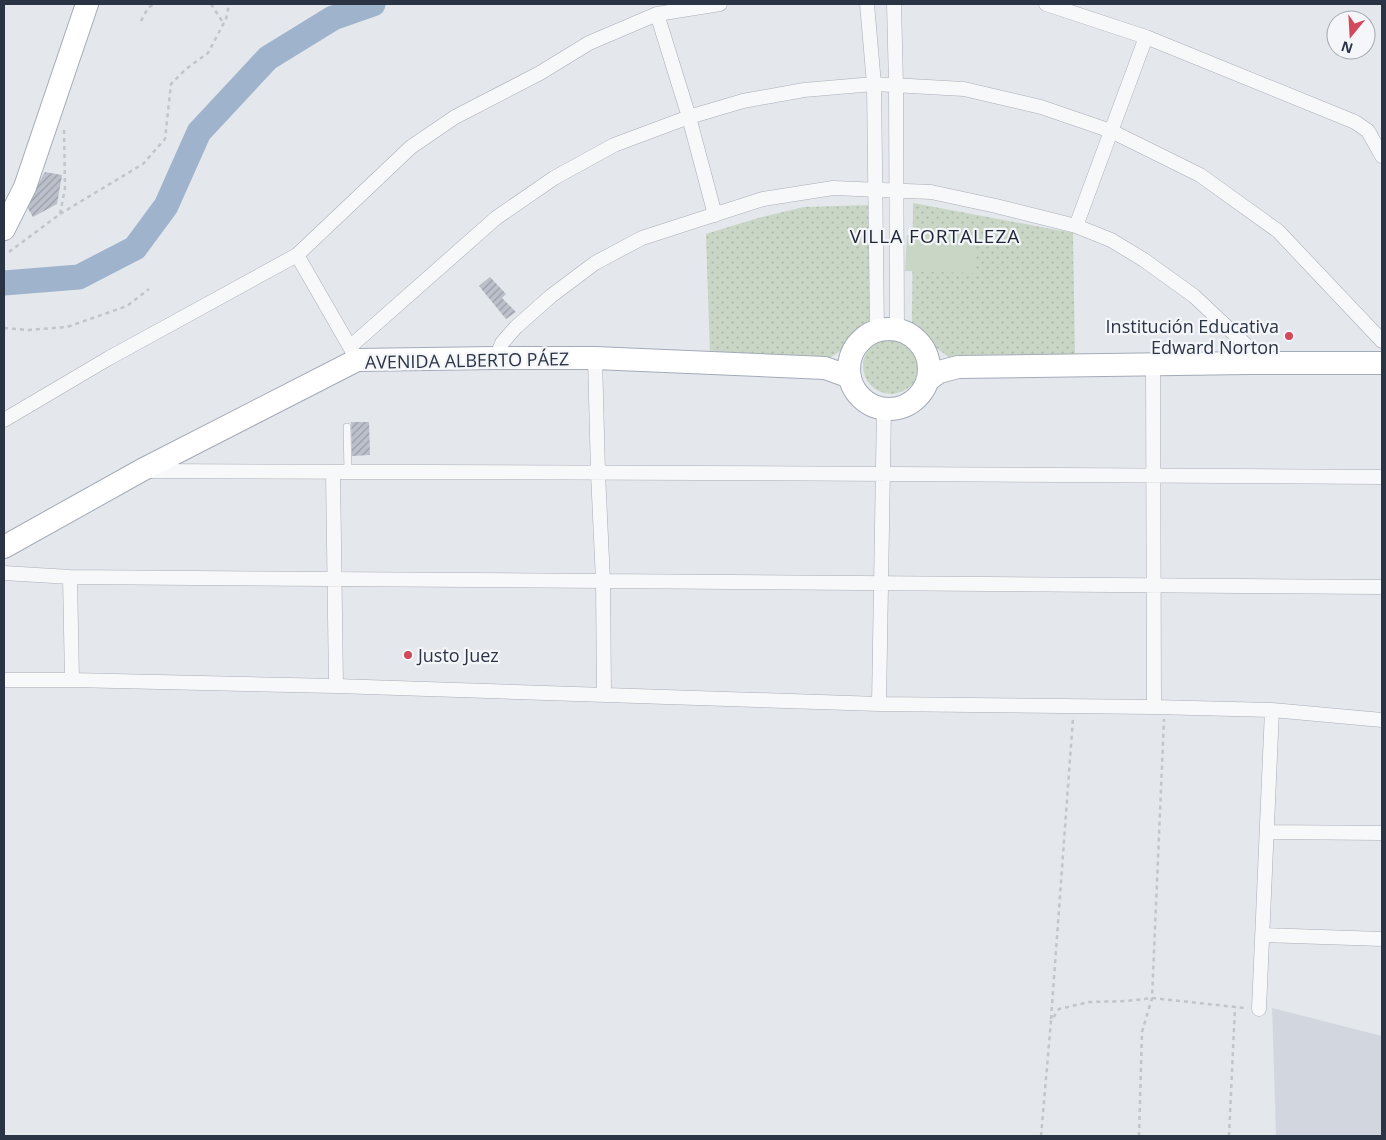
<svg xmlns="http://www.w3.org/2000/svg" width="1386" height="1140" font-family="'Open Sans',sans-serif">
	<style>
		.built { fill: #d2d6de }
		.green { fill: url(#green-dots) }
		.pitch { fill: #c9d6c5 }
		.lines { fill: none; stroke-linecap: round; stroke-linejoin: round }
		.river { stroke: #9fb4cc; stroke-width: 25 }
		.building { fill: url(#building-hatch) }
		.lane-casing { stroke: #a9aeb7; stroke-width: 8 }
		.street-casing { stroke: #a9aeb7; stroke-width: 15 }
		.primary-casing { stroke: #a3abb8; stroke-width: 24 }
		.path { stroke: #c2c5cb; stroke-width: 2.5; stroke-dasharray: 4 4; stroke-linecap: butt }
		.lane { stroke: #f7f8fa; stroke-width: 7 }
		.street { stroke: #f7f8fa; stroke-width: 14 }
		.primary { stroke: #fff; stroke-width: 22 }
		.poi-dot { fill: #d1495b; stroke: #f4f6f9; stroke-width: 2 }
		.labels { text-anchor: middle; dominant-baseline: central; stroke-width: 4.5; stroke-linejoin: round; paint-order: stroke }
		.poi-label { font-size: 18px; fill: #2b3445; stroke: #f4f6f9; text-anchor: end }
		.street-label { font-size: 18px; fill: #2b3445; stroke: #f4f6f9 }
		.neighbourhood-label { font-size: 19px; letter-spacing: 1px; fill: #1d2536; stroke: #f4f6f9 }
	</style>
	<defs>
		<pattern id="green-dots" width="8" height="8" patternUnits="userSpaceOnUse" patternTransform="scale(1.25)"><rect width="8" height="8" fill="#c9d6c5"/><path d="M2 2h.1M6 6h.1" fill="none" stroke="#adb8ab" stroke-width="1.8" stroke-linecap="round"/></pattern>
		<pattern id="building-hatch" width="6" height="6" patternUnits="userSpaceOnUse" patternTransform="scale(1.25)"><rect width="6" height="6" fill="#bbc0ca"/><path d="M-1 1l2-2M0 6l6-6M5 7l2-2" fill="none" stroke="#989da6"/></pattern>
	</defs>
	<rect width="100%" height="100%" fill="#e4e7ec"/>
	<path class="built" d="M1272 1008 1382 1036V1136H1276Z"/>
	<path class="green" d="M913 203 1073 233 1075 358 951 359 912 329Z
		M871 205 877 320 847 347 828 359 710 355 706 234 758 218 804 207Z
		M863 366a28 28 0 1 1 56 0a28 28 0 1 1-56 0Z"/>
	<path class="pitch" d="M907 235 975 237 974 273 905 271Z"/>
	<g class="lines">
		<path class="river" d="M4 283 79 277 135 248 166 206 199 132 268 58 333 18 373 4"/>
	</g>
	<path class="building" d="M45 172 62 175 57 204 33 217 26 205Z
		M490 277 506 294 502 298 516 312 506 319 479 286Z
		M351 422H369L370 455 352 456Z"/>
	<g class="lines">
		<defs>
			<path id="lane" d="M347 427 348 472"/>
			<path id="street" d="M867 4 874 84 877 331
				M894 4 896 85 897 330
				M1046 4 1146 37 1355 122 1368 131 1382 156
				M657 14 689 117 715 215
				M1076 226 1146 37
				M297 255 354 354
				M351 346 496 218 554 178 614 145 689 117 743 101 804 90 874 84 964 89 1041 107 1111 131 1200 175 1278 231 1382 341
				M496 358 502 343 516 327 551 296 595 263 642 238 763 199 833 188 931 192 996 206 1076 226 1111 240 1144 260 1194 296 1246 345 1248 363
				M595 358 598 473 603 581 604 695
				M1153 364 1154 707
				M4 420 109 358 297 255 411 147 455 117 540 73 589 43 657 14 720 4
				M148 471C559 474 971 472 1382 477
				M333 472 336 686
				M4 573 70 577 1382 587
				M70 577 72 680
				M4 680H72L336 686 879 704 1154 707 1272 710 1382 720
				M879 704 884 408
				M1267 832 1382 833
				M1263 935 1382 939
				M1259 1009 1272 710"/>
			<path id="primary" d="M4 229 25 187 87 4
				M849 369a40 40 0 1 1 80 0a40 40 0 1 1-80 0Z
				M927 381 939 372 958 367 1248 363H1382
				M4 547 142 470 357 360 496 358H595L825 368 850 377"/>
		</defs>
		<use href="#lane" class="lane-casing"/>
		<use href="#street" class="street-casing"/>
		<use href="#primary" class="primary-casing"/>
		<path class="path" d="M211 4 224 24
			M141 21 148 8 154 4
			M60 214 143 164 165 139 171 84 186 69 208 53 226 19 229 4
			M9 252 60 214 65 188 64 129
			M4 328 28 330 67 327 127 306 149 289
			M1051 1019 1073 718
			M1041 1136 1051 1021 1059 1009 1089 1002 1127 1001 1152 998 1245 1008
			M1139 1136 1142 1032 1152 998 1164 719
			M1229 1136 1235 1007"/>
		<use href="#lane" class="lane"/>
		<use href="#street" class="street"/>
		<use href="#primary" class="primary"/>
	</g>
	<g class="poi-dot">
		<circle cx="1289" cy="336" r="5"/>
		<circle cx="408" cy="655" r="5"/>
	</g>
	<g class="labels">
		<g class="poi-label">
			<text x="1279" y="326">Institución Educativa<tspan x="1279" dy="21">Edward Norton</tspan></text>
			<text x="418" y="655" text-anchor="start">Justo Juez</text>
		</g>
		<g class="street-label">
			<text transform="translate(467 360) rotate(-1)">AVENIDA ALBERTO PÁEZ</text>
		</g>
		<g class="neighbourhood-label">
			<text x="935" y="236">VILLA FORTALEZA</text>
		</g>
	</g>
	<rect width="1386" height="1140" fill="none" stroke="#2b3445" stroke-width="10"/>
	<g transform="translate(1351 35) rotate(198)"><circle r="24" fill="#f4f6f9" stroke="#a4a8b1"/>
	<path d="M0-4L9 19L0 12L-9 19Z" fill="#d1495b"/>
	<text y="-8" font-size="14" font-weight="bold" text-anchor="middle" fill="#2b3445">N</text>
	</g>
</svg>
